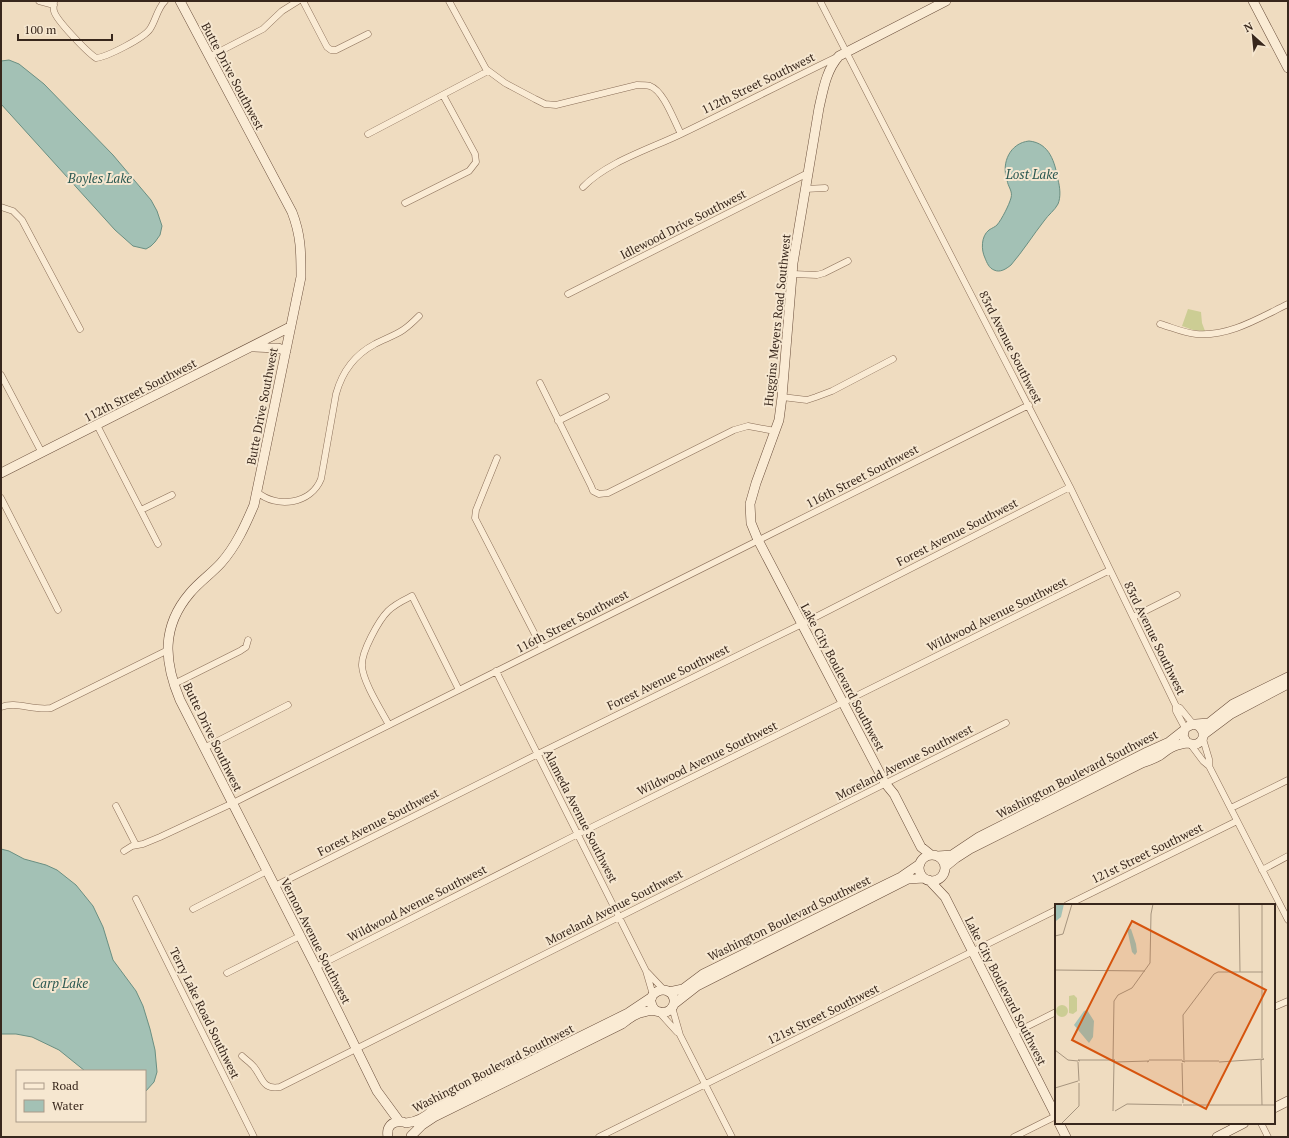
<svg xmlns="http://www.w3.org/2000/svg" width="1289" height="1138" font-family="'PT Serif',serif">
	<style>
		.green { fill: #cccd94 }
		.water { fill: #a3c1b5; stroke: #6a8f82 }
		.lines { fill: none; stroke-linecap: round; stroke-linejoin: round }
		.street-casing { stroke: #896d57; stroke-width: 7 }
		.secondary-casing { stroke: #6a4e3b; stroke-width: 10 }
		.street { stroke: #faebd4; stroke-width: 6 }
		.secondary { stroke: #faebd4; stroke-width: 9 }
		.labels { text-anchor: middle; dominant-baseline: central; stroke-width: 4; stroke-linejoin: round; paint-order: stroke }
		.street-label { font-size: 12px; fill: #38271c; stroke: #f6e7d0 }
		.water-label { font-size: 13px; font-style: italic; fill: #2b5851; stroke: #f6e7d0 }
		.inset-road { fill: none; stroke: #a6947e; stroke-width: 1 }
		.view { fill: #d6540e; fill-opacity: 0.15; stroke: #d6540e; stroke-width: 2 }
		.inset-edge { fill: none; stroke: #38271c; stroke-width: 2 }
	</style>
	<rect width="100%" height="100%" fill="#efdcc0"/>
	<path class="green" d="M1188 309 1201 312 1202 323 1205 331 1193 330 1182 326Z"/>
	<path class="water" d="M9 60 19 64 44 84 113 155 151 200 157 211 162 226 160 235 155 242 151 246 146 249 133 246 115 230 1 104V61Z
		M1029 141C1050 143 1055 163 1058 180 1060 187 1061 197 1058 204 1055 210 1048 215 1044 221 1033 235 1023 251 1011 265 1006 269 1000 273 994 270 989 268 987 263 985 258 981 250 981 236 989 230 992 228 995 227 997 225 1002 219 1009 205 1011 198 1013 191 1008 187 1007 180 1001 163 1010 143 1029 141Z
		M1 849 9 851 24 859 46 865 57 870 76 885 93 906 103 927 113 960 136 991 143 1006 150 1029 155 1050 157 1072 154 1082 145 1092V1071H85L59 1050 32 1037 16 1034H1Z"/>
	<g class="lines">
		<defs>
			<path id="street" d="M39 1 54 5
				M54 1C54 4 53 8 54 11 56 20 87 52 96 58 107 57 144 38 150 29 156 20 157 9 165 1
				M303 1 327 47 331 50H336L368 34
				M449 1 486 69 505 83 535 99 545 104 556 105 637 85C641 85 646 85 650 86 664 91 674 121 681 134
				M820 1 1070 487 1176 706V711L1185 728
				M209 57 263 29 282 11 298 1
				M368 134 488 71
				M583 187C607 162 650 149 681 134 733 109 785 82 837 57
				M805 189 825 188
				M405 203 469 171 476 162 475 154 443 95
				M1 207 13 211 22 220 80 329
				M793 274 817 275 824 273 848 261
				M568 294 808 173
				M1160 324C1171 327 1184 333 1196 334 1229 337 1259 318 1288 304
				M1 375 42 453
				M540 383 591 486 593 491 599 494 608 493 734 430 748 426 775 431
				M782 397 807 400 816 397 832 391 893 359
				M558 421 606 397
				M97 425 158 544
				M497 458 476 510 475 518 542 648
				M257 492C277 509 311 504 321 479L336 394C342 372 354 355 375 344 384 339 394 336 403 330 409 326 414 321 419 316
				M1 498 58 610
				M141 510 172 495
				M1133 617 1177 595
				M496 671 646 971 653 995
				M174 684 240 651 246 647 248 640
				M1176 706 1180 708 1193 724
				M1 707C16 701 34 711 51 708L168 650
				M389 725C381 710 363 682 362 666 361 652 379 620 388 611 395 604 404 600 412 596L459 690
				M1203 739 1209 759V766L1288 920
				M1191 745 1203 761 1209 766
				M204 748 288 705
				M116 806 136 845
				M1231 808 1288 780
				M124 851 132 846 143 844 160 837 233 803 1029 405
				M1262 870 1288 856
				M275 886 538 754 802 624 1070 487
				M136 899 254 1137
				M1067 905 1237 821
				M193 909 267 871
				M316 967 578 834 1110 570
				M647 972 664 990
				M227 973 300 936
				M672 1007 680 1035 732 1137
				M1274 1007 1288 1001
				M659 1012 677 1032
				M1014 1033 1056 1012
				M242 1056C246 1060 251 1063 254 1067 263 1078 262 1090 280 1087L1006 723
				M1261 1123 1268 1137
				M599 1137 1056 910
				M1014 1137 1056 1116"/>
			<path id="secondary" d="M180 1 292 212C301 235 301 252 301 277L254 505C245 526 236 546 221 563 211 574 199 582 190 593 161 627 164 662 180 700L316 967 377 1091 399 1121
				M1253 1 1288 68
				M253 347 278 348 286 351
				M1 473 290 327
				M1196 724 1209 723 1233 704 1288 677
				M1203 735 1231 714 1288 684
				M919 868a13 13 0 1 1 26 0a13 13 0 1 1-26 0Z
				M931 855 921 847 894 794 885 783 758 540 751 523 750 504 756 483 779 420 782 397 793 263 819 108C823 91 826 70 839 56L946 1
				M938 856 952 855 979 837 1147 752 1169 742 1183 731
				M945 867 956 858 970 849 1142 763C1148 761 1154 759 1159 756 1166 751 1170 747 1178 745 1181 744 1185 743 1188 743 1192 744 1195 746 1200 742 1207 736 1202 725 1193 724L1185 728 1183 736 1187 743
				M929 880 945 897 1056 1116
				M669 992 683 989 703 974 901 877 920 864
				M674 1004 697 986 908 879 924 878
				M1274 1108 1288 1101
				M406 1123C418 1122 426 1117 434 1109L628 1013 652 997
				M1059 1123 1066 1137
				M411 1136 422 1125 434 1117 622 1024C628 1019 636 1013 644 1012 647 1011 653 1010 656 1011 661 1012 665 1014 670 1010 673 1007 675 1003 674 999 670 981 640 993 655 1010
				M388 1137C386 1127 392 1120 403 1122
				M1217 1137 1244 1123"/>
		</defs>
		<use href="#street" class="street-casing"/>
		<use href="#secondary" class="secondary-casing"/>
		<use href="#street" class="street"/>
		<use href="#secondary" class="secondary"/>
	</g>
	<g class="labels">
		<g class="street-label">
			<text transform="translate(233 76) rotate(62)">Butte Drive Southwest</text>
			<text transform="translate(758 83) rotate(-26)">112th Street Southwest</text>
			<text transform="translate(683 224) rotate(-27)">Idlewood Drive Southwest</text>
			<text transform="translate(777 320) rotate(-84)">Huggins Meyers Road Southwest</text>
			<text transform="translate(1011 347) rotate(63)">83rd Avenue Southwest</text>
			<text transform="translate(140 390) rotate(-27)">112th Street Southwest</text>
			<text transform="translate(262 406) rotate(-79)">Butte Drive Southwest</text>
			<text transform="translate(862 476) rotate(-27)">116th Street Southwest</text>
			<text transform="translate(957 532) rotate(-27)">Forest Avenue Southwest</text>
			<text transform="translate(997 614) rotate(-26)">Wildwood Avenue Southwest</text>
			<text transform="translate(572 621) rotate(-27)">116th Street Southwest</text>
			<text transform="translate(1155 638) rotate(64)">83rd Avenue Southwest</text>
			<text transform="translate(668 677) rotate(-26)">Forest Avenue Southwest</text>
			<text transform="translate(843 677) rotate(62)">Lake City Boulevard Southwest</text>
			<text transform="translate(213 737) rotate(64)">Butte Drive Southwest</text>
			<text transform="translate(707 758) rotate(-26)">Wildwood Avenue Southwest</text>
			<text transform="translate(904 762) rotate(-27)">Moreland Avenue Southwest</text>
			<text transform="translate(1077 774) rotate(-27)">Washington Boulevard Southwest</text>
			<text transform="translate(581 816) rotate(63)">Alameda Avenue Southwest</text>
			<text transform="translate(378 822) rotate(-27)">Forest Avenue Southwest</text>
			<text transform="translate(1147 853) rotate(-26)">121st Street Southwest</text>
			<text transform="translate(417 903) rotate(-27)">Wildwood Avenue Southwest</text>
			<text transform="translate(614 907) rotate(-27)">Moreland Avenue Southwest</text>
			<text transform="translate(789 918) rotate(-26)">Washington Boulevard Southwest</text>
			<text transform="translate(316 941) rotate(63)">Vernon Avenue Southwest</text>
			<text transform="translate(1006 991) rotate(63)">Lake City Boulevard Southwest</text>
			<text transform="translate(205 1013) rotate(64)">Terry Lake Road Southwest</text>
			<text transform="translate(823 1014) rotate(-26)">121st Street Southwest</text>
			<text transform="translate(493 1068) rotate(-27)">Washington Boulevard Southwest</text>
		</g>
		<g class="water-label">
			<text x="1032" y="174">Lost Lake</text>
			<text x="100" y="178">Boyles Lake</text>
			<text x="60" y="983">Carp Lake</text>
		</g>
	</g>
	<g transform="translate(1055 904)">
		<rect width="220" height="220" fill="#efdcc0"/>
		<path d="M19 91 22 94V107L18 110 14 109V92ZM1 107a6 6 0 1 1 12 0a6 6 0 1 1-12 0Z" fill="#cccd94"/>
		<path d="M0 0H9L6 13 1 17ZM72 24 76 25 81 40 82 48 80 51 77 48ZM32 106 39 117 38 133 34 139 19 121 29 107Z" fill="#a3c1b5"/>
		<path class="inset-road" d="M184 0 185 68M0 32 8 30 17 0M0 66 90 67M0 146 13 156 23 157M207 154V0M58 156 59 97 63 91 77 84 95 59 96 10 98 0M94 156H127M129 156 128 111 159 70 163 68H208M206 156 207 201M25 157 23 156H60L57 157M23 158 24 177M60 158 94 157 92 158M130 158 127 157H164M164 158 209 155 206 156M127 159 128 199M0 184 23 177M128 201H220M58 207 59 158M60 207 72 200 127 201M6 220 24 202V179"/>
		<path class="view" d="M77 17 211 86 151 205 17 136Z"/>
		<rect width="220" height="220" class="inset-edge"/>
	</g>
	<rect width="1289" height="1138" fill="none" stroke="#38271c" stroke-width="4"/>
	<rect x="16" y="1070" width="130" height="52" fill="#f6e7d0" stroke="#aa9a88"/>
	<rect x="24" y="1083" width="20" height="6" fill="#faebd4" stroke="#aa9a88"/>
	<text x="52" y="1090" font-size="12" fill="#38271c">Road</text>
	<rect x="24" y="1100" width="20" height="12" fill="#a3c1b5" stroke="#aa9a88"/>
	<text x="52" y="1110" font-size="12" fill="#38271c">Water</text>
	<g transform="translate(1253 36) rotate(333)" stroke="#f6e7d0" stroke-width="3" paint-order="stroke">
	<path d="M0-3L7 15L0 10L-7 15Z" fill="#38271c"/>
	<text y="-6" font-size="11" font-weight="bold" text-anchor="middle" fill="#38271c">N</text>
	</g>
	<path d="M18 34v6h94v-6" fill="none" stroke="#38271c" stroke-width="2"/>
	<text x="24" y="34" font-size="12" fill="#38271c" stroke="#f6e7d0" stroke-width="3" paint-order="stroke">100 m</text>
</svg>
